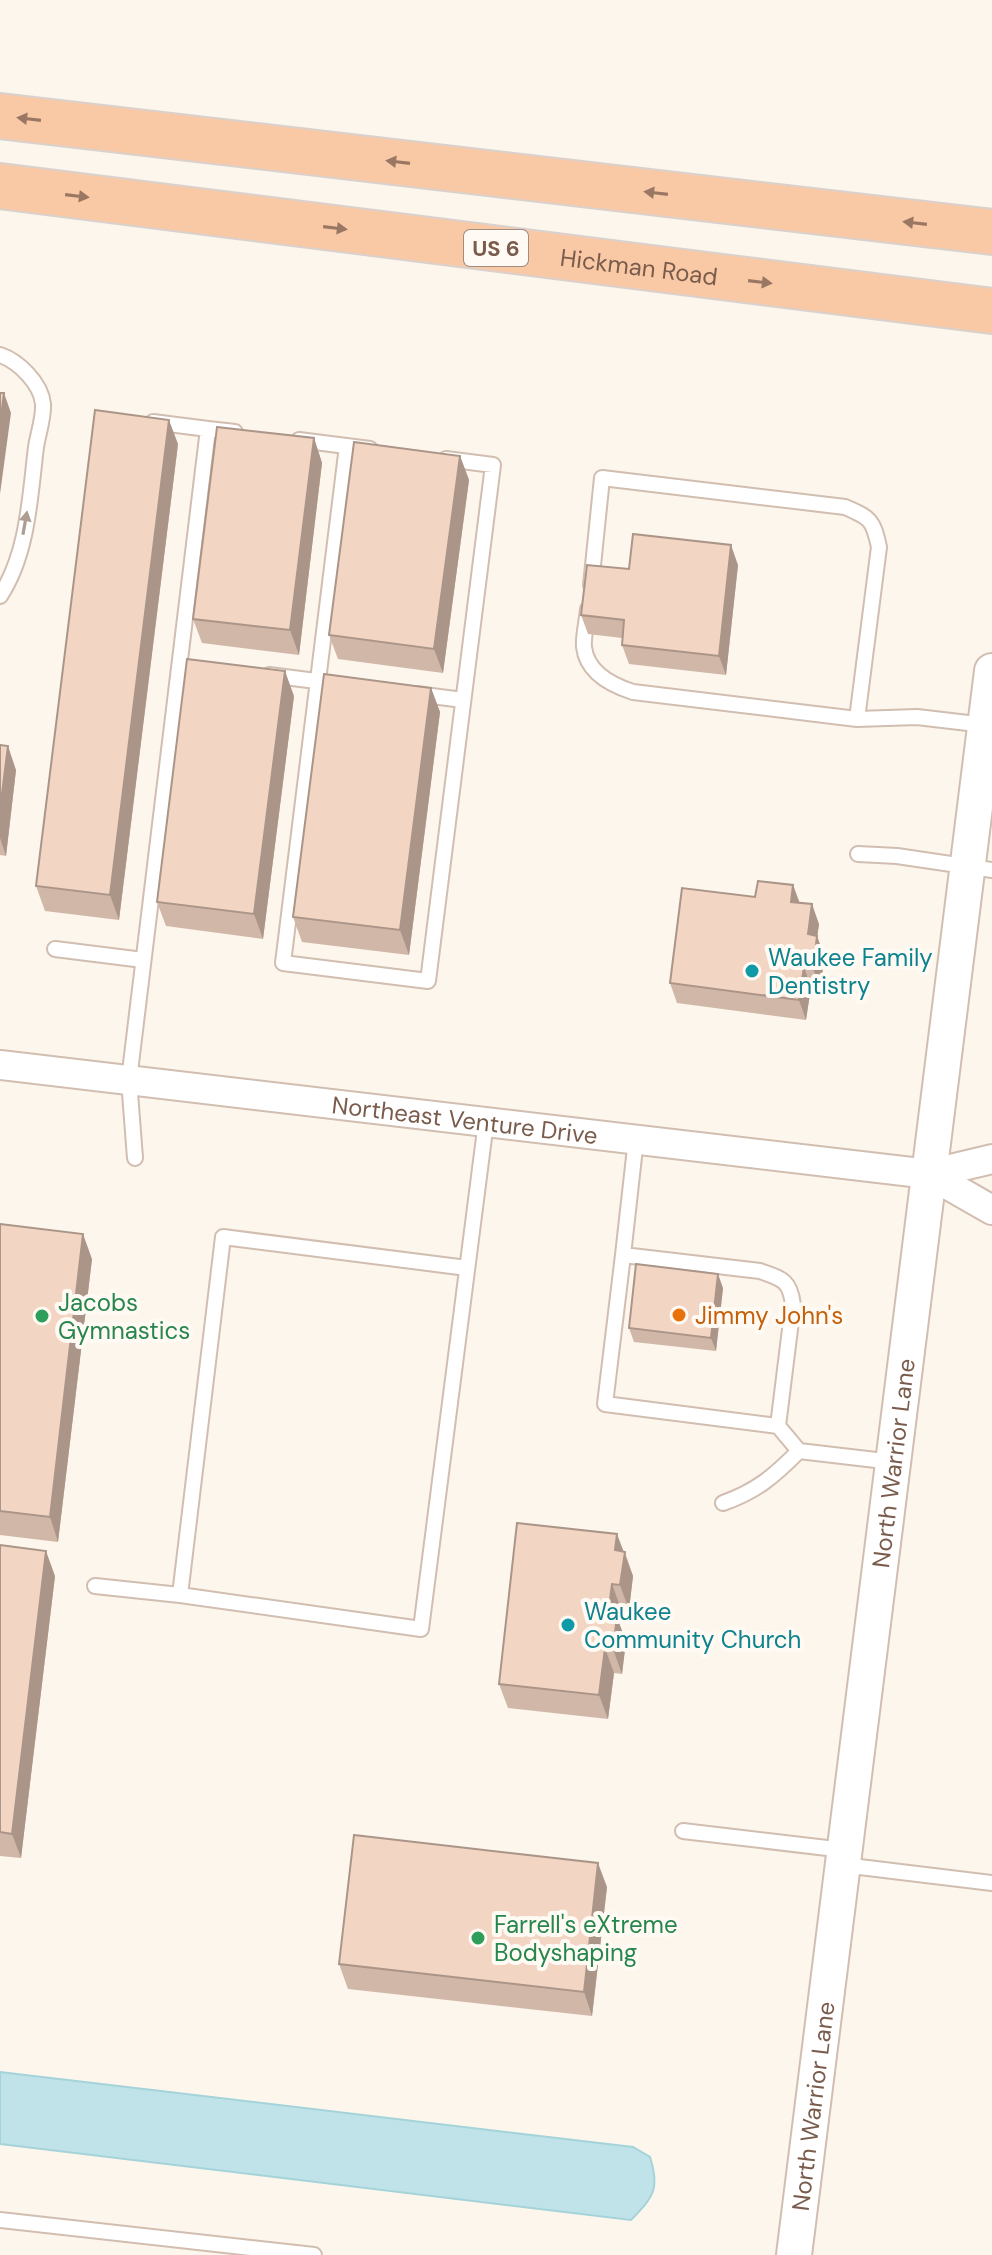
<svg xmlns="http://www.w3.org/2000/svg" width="992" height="2255" font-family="'DM Sans',sans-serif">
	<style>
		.water { fill: #bfe3e8; stroke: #a5d3da; stroke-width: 2 }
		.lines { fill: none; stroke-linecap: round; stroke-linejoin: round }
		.service-casing { stroke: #d1beb0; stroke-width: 18 }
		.minor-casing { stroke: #d1beb0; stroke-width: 32 }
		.tertiary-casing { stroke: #d1beb0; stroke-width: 38 }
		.trunk-casing { stroke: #dad1cd; stroke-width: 48 }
		.service { stroke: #fff; stroke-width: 14 }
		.minor { stroke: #fff; stroke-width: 28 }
		.tertiary { stroke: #fff; stroke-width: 34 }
		.trunk { stroke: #f9c8a4; stroke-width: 44 }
		.wall { fill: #d1b7a8 }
		.shaded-wall { fill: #aa9588 }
		.building { fill: #f3d5c3; stroke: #aa9588; stroke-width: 2 }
		.oneway { fill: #9a7763 }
		.oneway2 { fill: #af9d94 }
		.culture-dot { fill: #0f9aa8; stroke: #fffaf3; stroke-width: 3 }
		.food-dot { fill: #e8710a; stroke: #fffaf3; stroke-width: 3 }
		.leisure-dot { fill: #2e9e5b; stroke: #fffaf3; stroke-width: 3 }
		.labels { text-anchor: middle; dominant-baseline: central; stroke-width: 8; stroke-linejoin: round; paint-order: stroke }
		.shield { fill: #fffaf3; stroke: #a28b7f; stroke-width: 2 }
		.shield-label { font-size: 22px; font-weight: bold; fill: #7a5c4d }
		.street-label { font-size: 24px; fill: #7a5c4d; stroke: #fffaf3 }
		.culture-label { font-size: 24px; fill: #0d838f; stroke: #fffaf3; text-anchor: start }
		.leisure-label { font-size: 24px; fill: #27864d; stroke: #fffaf3; text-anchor: start }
		.food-label { font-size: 24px; fill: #c56008; stroke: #fffaf3; text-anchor: start }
	</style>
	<rect width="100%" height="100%" fill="#fdf6ec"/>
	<path class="water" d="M0 2072 633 2147 650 2157C660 2189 654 2196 631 2220L0 2144Z"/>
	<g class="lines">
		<defs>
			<path id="service" d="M0 355C18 361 41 383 43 404 44 417 38 434 36 447 30 496 28 554 0 596
				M153 422 208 429
				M299 440 370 449
				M347 446 283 963 428 981 493 465 446 459
				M591 585 602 478 845 507C871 518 873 520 879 547L857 719
				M588 609C587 621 583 636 584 647 587 673 611 685 633 692L857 719 917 717 985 725
				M269 675 324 682
				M416 694 463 700
				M858 854 897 856 992 870
				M55 949 143 960
				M135 1158 129 1080 208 429 235 432
				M623 1255 636 1139
				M778 1426 605 1404 623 1255 760 1271C782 1279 790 1280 793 1305L778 1426 799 1451 893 1462
				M723 1503C757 1491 774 1476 799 1451
				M95 1586 180 1595 421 1629 486 1122
				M180 1595 223 1237 467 1268
				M683 1831 844 1850
				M843 1865 992 1883
				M0 2220 314 2255"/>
			<g id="minor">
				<path id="s1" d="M0 1065 929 1174 992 1159"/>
				<path d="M929 1174 992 1210"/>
			</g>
			<g id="tertiary">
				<path id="s2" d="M794 2255 992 671"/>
			</g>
			<g id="trunk">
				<path d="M0 116 992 232"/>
				<path id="s3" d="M0 186 992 311"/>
			</g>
		</defs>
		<use href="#service" class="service-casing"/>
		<use href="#minor" class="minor-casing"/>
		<use href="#tertiary" class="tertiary-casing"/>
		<use href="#trunk" class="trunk-casing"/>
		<use href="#service" class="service"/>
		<use href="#minor" class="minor"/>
		<use href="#tertiary" class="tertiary"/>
		<use href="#trunk" class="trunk"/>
	</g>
	<path class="wall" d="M314 438 322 463 299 655 202 643 193 619Z
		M178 444 119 920 45 911 36 886Z
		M460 456 469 480 443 673 338 659 329 635Z
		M738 565 726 675 629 664 622 645V638L588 634 581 615 629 569Z
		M431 688 440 712 409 955 302 942 293 917Z
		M294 696 263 939 166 926 157 902Z
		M0 745 16 770 6 856 0 855Z
		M793 885 800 903 819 924 817 936 824 956 821 988 811 987 806 1020 677 1003 670 983 755 897Z
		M0 1224 92 1259 58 1542 0 1535Z
		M723 1288 716 1351 634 1342 629 1328Z
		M0 1545 55 1576 21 1858 0 1856Z
		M623 1551 625 1552 633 1576 629 1610 621 1609 619 1623 626 1641 622 1674 614 1673 608 1719 508 1708 499 1684Z
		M607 1887 592 2016 348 1989 339 1964Z"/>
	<path class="shaded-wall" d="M4 393 11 413 0 494V424Z
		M169 420 178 444 119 920 110 895Z
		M314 438 322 463 299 655 290 630Z
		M460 456 469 480 443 673 434 649Z
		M731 545 738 565 726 675 719 656Z
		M285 671 294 696 263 939 254 914Z
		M431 688 440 712 409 955 400 930Z
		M8 746 16 770 6 856 0 838V810Z
		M793 885 800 905 791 902Z
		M812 904 819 924 815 954 808 934Z
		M817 936 824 956 821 988 813 969Z
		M804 967 811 987 806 1020 799 1000Z
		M83 1234 92 1259 58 1542 50 1517Z
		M718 1274 723 1288 716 1351 711 1338Z
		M617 1534 633 1576 629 1610 620 1585 615 1550Z
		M46 1551 55 1576 21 1858 12 1834Z
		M612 1584 621 1609 619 1623 626 1641 622 1674 613 1649 608 1615Z
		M605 1648 614 1673 608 1719 599 1695Z
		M598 1863 607 1887 592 2016 584 1992Z"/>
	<path class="building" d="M0 393H4L0 424Z
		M95 410 169 420 110 895 36 886Z
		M217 427 314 438 290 630 193 619Z
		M354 442 460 456 434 649 329 635Z
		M633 534 731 545 719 656 622 645 624 620 581 615 587 565 629 569Z
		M187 659 285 671 254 914 157 902Z
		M324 674 431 688 400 930 293 917Z
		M0 745 8 746 0 810Z
		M758 881 793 885 791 902 812 904 808 934 817 936 813 969 804 967 799 1000 670 983 682 888 755 897Z
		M0 1224 83 1234 50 1517 0 1511Z
		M636 1264 718 1274 711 1338 629 1328Z
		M517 1523 617 1534 615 1550 625 1552 620 1585 612 1584 608 1615 617 1616 613 1649 605 1648 599 1695 499 1684Z
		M0 1545 46 1551 12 1834 0 1832Z
		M354 1835 598 1863 584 1992 339 1964Z"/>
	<defs><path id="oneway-solid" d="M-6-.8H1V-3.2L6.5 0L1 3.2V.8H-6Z" transform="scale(2)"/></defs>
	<g class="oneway">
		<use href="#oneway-solid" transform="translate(29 119) rotate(-173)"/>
		<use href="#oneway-solid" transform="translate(398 162) rotate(-173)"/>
		<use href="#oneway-solid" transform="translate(656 193) rotate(-173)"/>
		<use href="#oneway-solid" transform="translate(77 196) rotate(7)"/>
		<use href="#oneway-solid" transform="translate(915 223) rotate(-173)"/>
		<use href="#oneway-solid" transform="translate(335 228) rotate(7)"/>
		<use href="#oneway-solid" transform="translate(760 282) rotate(7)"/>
	</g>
	<use class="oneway2" href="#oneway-solid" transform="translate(25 523) rotate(-80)"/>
	<g class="culture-dot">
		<circle cx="752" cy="971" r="8"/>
		<circle cx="568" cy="1625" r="8"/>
	</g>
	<circle class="food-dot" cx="679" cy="1315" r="8"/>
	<g class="leisure-dot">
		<circle cx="42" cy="1316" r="8"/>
		<circle cx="478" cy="1938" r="8"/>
	</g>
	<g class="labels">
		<rect class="shield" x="464" y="230" width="64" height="36" rx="6"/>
		<g class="shield-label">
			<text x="496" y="248">US 6</text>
		</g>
		<g class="street-label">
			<text stroke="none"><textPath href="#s3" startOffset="644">Hickman Road</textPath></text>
			<text stroke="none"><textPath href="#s1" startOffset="468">Northeast Venture Drive</textPath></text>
			<text stroke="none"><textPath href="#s2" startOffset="798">North Warrior Lane</textPath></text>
			<text stroke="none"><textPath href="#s2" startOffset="150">North Warrior Lane</textPath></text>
		</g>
		<g class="culture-label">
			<text x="768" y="957">Waukee Family<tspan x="768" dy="28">Dentistry</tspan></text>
			<text x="584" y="1611">Waukee<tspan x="584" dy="28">Community Church</tspan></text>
		</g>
		<g class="leisure-label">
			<text x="58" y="1302">Jacobs<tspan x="58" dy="28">Gymnastics</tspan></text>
			<text x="494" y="1924">Farrell's eXtreme<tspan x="494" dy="28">Bodyshaping</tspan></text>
		</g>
		<g class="food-label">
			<text x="695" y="1315">Jimmy John's</text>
		</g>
	</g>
</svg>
